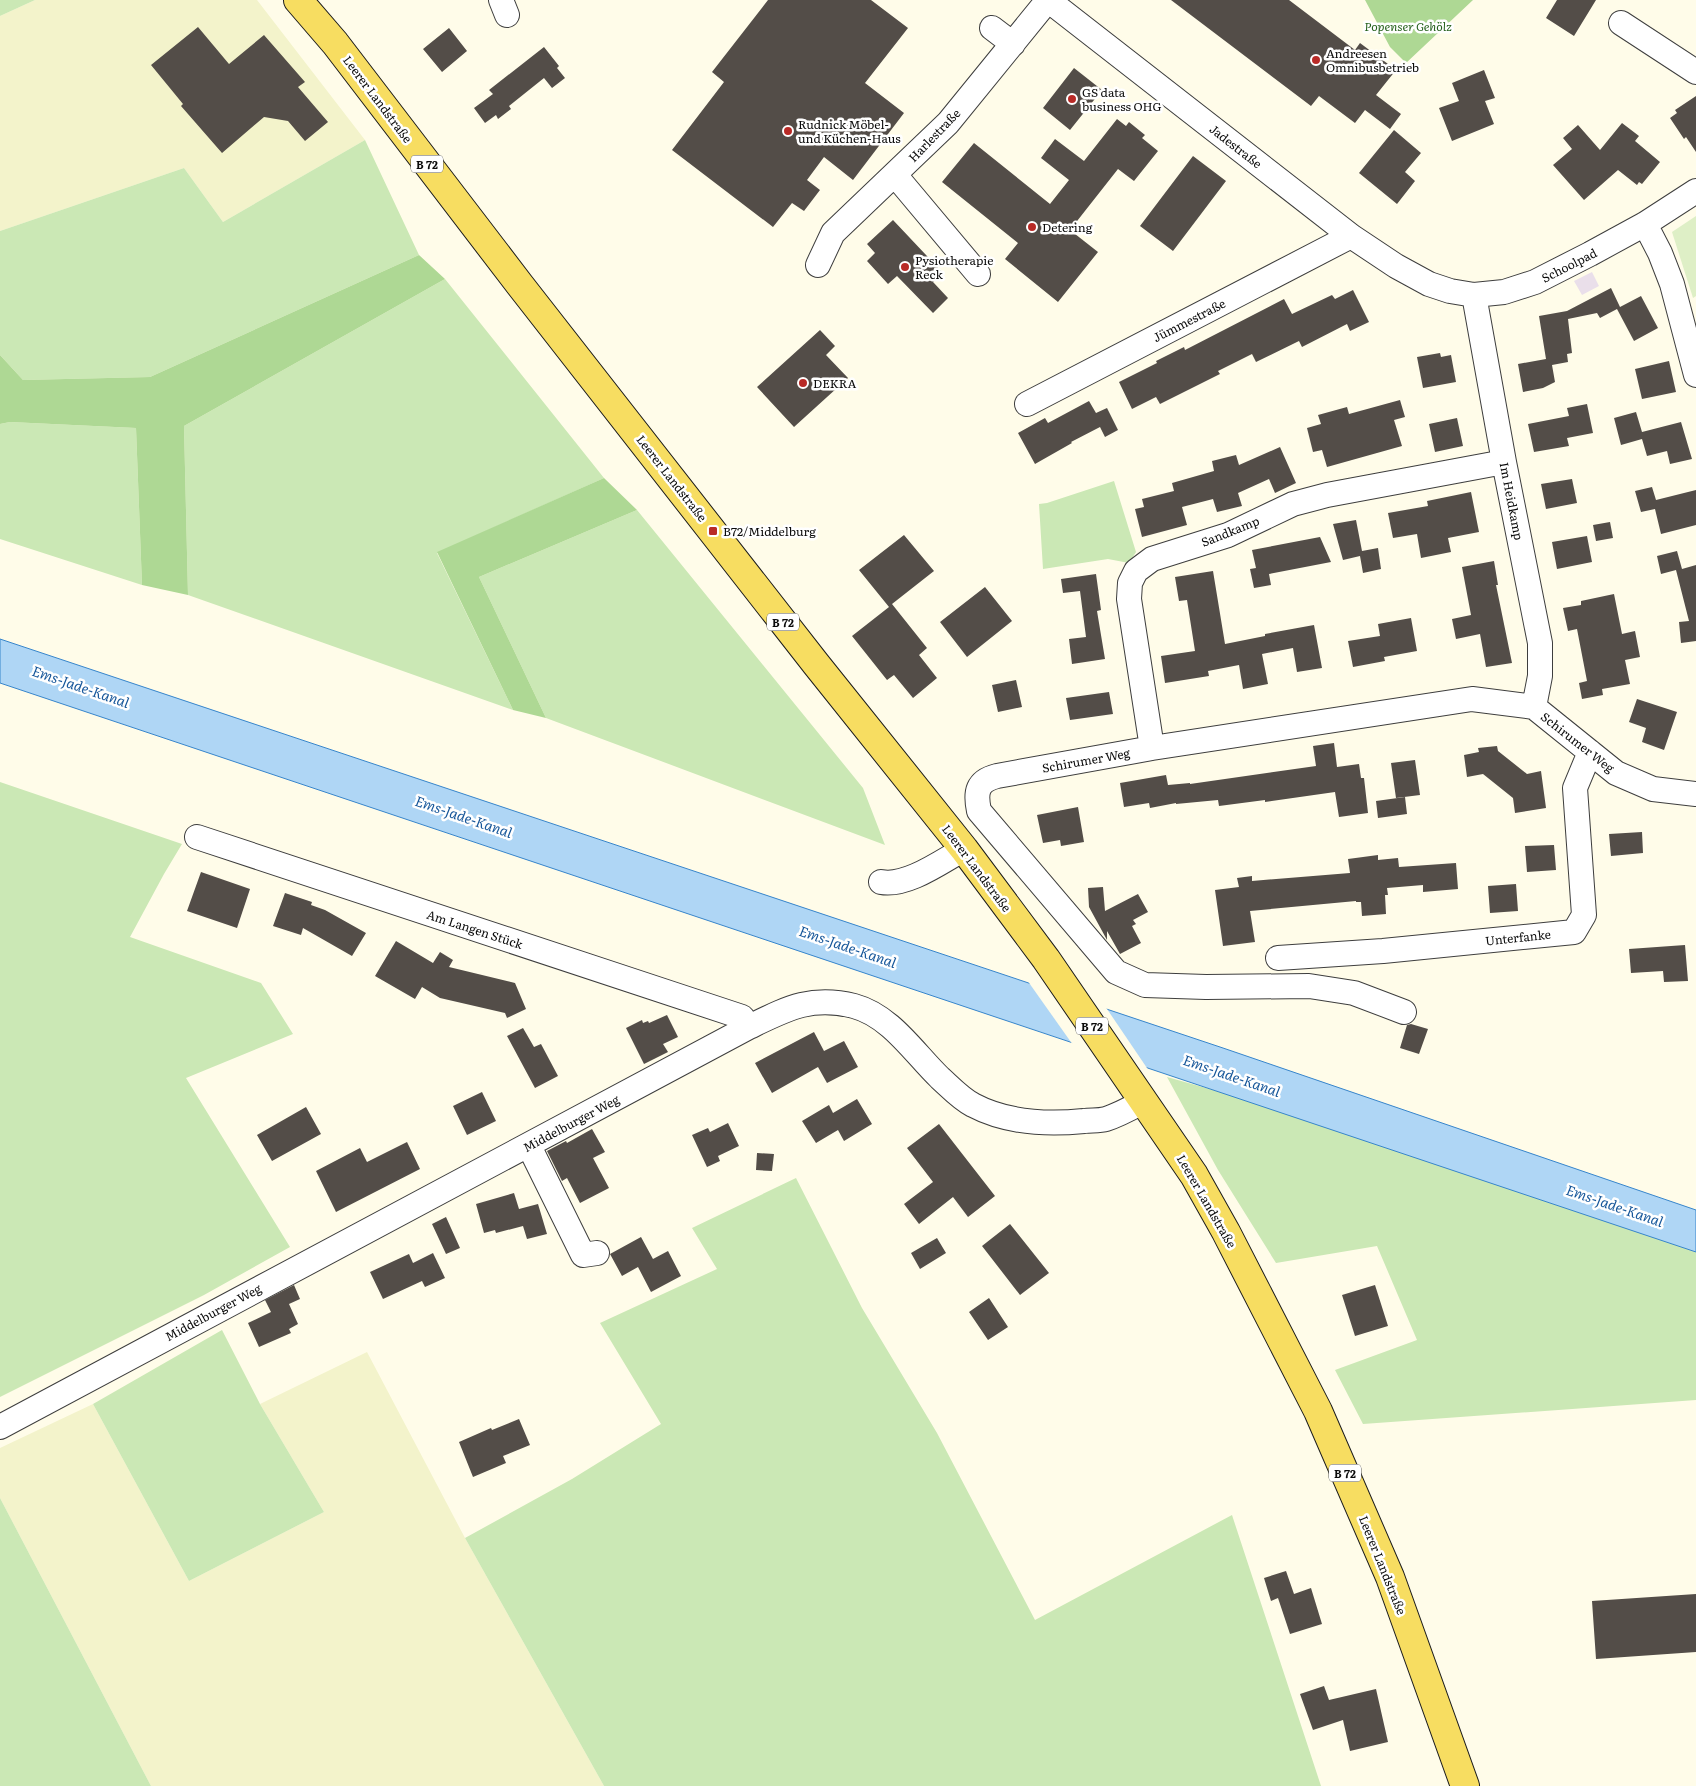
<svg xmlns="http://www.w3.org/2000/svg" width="1696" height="1786" font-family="Literata,serif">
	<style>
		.industrial { fill: #eadfea }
		.farmland { fill: #f3f3cb }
		.green { fill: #cbe8b5 }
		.forest { fill: #aed894 }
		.pitch { fill: #deefc6 }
		.water { fill: #afd6f5; stroke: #3785cb }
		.pier { fill: #fffce9 }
		.building { fill: #534d48 }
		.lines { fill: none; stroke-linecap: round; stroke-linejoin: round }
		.minor-casing { stroke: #3e3e3e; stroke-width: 26 }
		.major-casing { stroke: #1c1c1c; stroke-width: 30 }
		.minor { stroke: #fff; stroke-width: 24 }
		.major { stroke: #f7dd61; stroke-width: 28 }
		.poi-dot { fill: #b82a26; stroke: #fff; stroke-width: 2 }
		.labels { text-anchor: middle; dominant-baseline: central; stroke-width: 5; stroke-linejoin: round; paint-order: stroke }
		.shield { fill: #fff; stroke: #545454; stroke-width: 1 }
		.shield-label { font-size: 11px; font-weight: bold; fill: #0b0b0b }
		.park-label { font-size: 12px; font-style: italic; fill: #26611d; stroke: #fff }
		.poi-label { font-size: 12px; fill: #0b0b0b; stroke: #fff; text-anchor: start }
		.street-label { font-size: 12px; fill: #0b0b0b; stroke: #fff }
		.water-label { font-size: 14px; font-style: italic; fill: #17579a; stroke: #fff }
	</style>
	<rect width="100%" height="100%" fill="#fffce9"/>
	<path class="industrial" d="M1592 272 1599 286 1582 295 1574 281Z"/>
	<path class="farmland" d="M35 0H257L365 140 223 222 184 168 0 231V16Z
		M367 1352 465 1538 604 1786H151L0 1498V1448L93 1404 189 1581 324 1512 260 1404Z"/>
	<path class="green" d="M0 0H35L0 16Z
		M365 140 419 255 150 377 23 380 0 355V231L184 168 223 222Z
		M445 279 604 478 437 553 513 710 188 595 184 426Z
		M10 422 136 428 142 585 0 539V424Z
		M1114 481 1136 552 1129 563 1108 559 1043 569 1039 504 1047 503Z
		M637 510 863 788 885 845 546 718 479 577Z
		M0 782 182 844 164 874 130 937 261 983 293 1034 186 1078 290 1247 204 1295 0 1397Z
		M1167 1077 1231 1095 1696 1251V1400L1363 1424 1335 1370 1417 1340 1377 1246 1276 1263 1218 1170Z
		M796 1178 862 1308 937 1433 1035 1620 1232 1515 1321 1786H604L465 1538 572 1479 661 1424 600 1323 717 1269 692 1228Z
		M222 1330 260 1404 324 1512 189 1581 93 1404Z
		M0 1498 151 1786H0Z"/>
	<path class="forest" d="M1365 0H1473L1406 63 1390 47Z
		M419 255 445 279 184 426 188 595 142 585 136 428 10 422 0 424V355L23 380 150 377Z
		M604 478 637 510 479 577 546 718 513 710 437 552Z"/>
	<path class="pitch" d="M1696 216V296L1693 298 1672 232Z"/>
	<path class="water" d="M0 639 1223 1048 1696 1210V1252L0 683Z"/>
	<path class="pier" d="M1027 980 1105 1006 1149 1071 1073 1045Z"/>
	<path class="building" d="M768 0H871L908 28 865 83 904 113 853 180 824 157 807 180 820 190 804 211 792 203 773 227 672 150 724 82 712 72Z
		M1171 0H1289L1355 50 1360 43 1396 70 1376 95 1401 114 1390 129 1365 110 1355 123 1319 96 1311 106Z
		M1557 0H1596L1574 36 1546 18Z
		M198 27 229 64 264 35 305 82 298 87 328 122 305 141 288 121 264 117 222 153 181 106 183 104 151 65Z
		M449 28 467 51 442 72 423 49Z
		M544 47 559 66 557 68 565 78 552 88 544 78 509 106 511 109 498 119 496 115 485 123 474 108 493 94 489 90Z
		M1074 68 1102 90 1070 130 1043 108Z
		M1484 70 1495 98 1485 101 1494 124 1452 141 1439 108 1459 101 1452 83Z
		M1696 96V152L1686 137 1684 139 1670 118 1677 113 1675 110Z
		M1117 119 1126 126 1129 122 1145 135 1142 138 1158 151 1134 181 1118 169 1070 230 1098 252 1058 302 1005 259 1018 243 942 182 974 143 1050 204 1069 180 1041 158 1055 139 1084 161Z
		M1622 123 1639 136 1635 141 1660 162 1642 184 1639 182 1637 185 1618 170 1584 200 1553 165 1572 149 1563 138 1578 125 1600 150Z
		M1394 130 1421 153 1405 172 1415 181 1397 204 1359 173Z
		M1193 156 1226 181 1173 251 1140 226Z
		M893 220 943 273 933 282 948 298 933 313 897 276 888 284 867 261 875 253 867 244Z
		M1611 288 1620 307 1641 296 1658 328 1634 341 1617 309 1600 318 1597 313 1568 319 1572 353 1567 354 1568 362 1552 365 1555 382 1543 388 1523 392 1518 364 1546 359 1539 316 1567 311Z
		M1353 290 1369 322 1350 331 1347 324 1302 347 1299 341 1256 362 1252 354 1218 371 1220 374 1160 404 1156 397 1132 409 1119 382 1157 363 1156 361 1184 347 1185 350 1284 299 1292 314 1332 295 1335 299Z
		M820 330 835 346 826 355 848 378 794 427 757 387Z
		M1440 353 1441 357 1451 355 1456 382 1423 388 1417 357Z
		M1669 361 1676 392 1642 399 1635 369Z
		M1400 400 1405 417 1394 420 1402 446 1327 467 1322 450 1313 452 1307 428 1321 424 1318 415 1347 407 1349 414Z
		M1089 401 1096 413 1107 408 1118 430 1105 437 1100 427 1071 442 1072 443 1035 464 1018 433 1045 418 1048 423Z
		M1587 404 1593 433 1567 438 1569 446 1534 452 1528 424 1569 416 1567 408Z
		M1636 412 1642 432 1681 422 1692 459 1670 464 1667 451 1647 456 1642 439 1621 445 1614 418Z
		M1457 418 1463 446 1435 452 1429 424Z
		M1280 447 1296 483 1275 493 1269 479 1238 493 1242 506 1217 512 1213 499 1182 507 1187 525 1142 537 1135 509 1144 507 1142 499 1174 491 1172 483 1214 471 1212 461 1236 455 1239 465Z
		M1572 479 1577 503 1546 509 1541 484Z
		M1652 487 1656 500 1696 490V525L1661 534 1655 509 1641 512 1635 491Z
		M1471 492 1479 532 1448 538 1451 552 1421 558 1417 534 1393 538 1388 513 1428 506 1427 501Z
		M1356 520 1362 551 1378 548 1381 569 1363 573 1360 556 1343 560 1333 524Z
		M1610 522 1613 538 1596 541 1593 525Z
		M904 535 934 571 892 604 927 648 919 655 937 678 913 698 894 675 887 680 852 636 889 607 859 570Z
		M1587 536 1592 562 1557 569 1552 542Z
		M1320 537 1331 562 1269 574 1271 585 1254 588 1250 569 1256 568 1252 550Z
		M1677 551 1682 569 1696 565V641L1681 643 1679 622 1689 621 1676 570 1661 574 1657 556Z
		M1494 561 1498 585H1496L1512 663 1486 667 1480 634 1456 639 1452 619 1471 615 1462 567Z
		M1213 571 1225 644 1265 636V634L1314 625 1322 668 1297 672 1293 648 1262 654 1268 684 1243 689 1239 665 1208 671 1209 676 1165 683 1161 656 1195 651 1187 600 1179 601 1175 577Z
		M1096 574 1101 610 1097 611 1105 659 1072 664 1069 639 1086 637 1080 591 1063 593 1061 579Z
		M985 587 1012 621 967 657 940 622Z
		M1614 594 1622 634 1635 631 1640 657 1625 660 1630 684 1602 689 1603 695 1582 699 1579 683 1587 681 1577 629 1568 631 1563 608 1581 605V601Z
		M1411 618 1417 651 1384 657 1385 661 1353 667 1348 641 1380 636 1378 624Z
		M1016 680 1022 707 998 712 992 685Z
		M1109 692 1113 714 1070 720 1066 698Z
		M1637 699 1677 712 1664 750 1642 742 1646 728 1629 722Z
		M1334 743 1337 767 1359 764 1361 778H1364L1368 813 1339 817 1335 792 1265 802V800L1219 806 1218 800 1176 804V803L1150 808 1149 803 1124 807 1120 783 1166 775 1168 785 1190 783V784L1316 766 1313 746Z
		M1497 746 1498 751 1527 774 1541 771 1546 808 1515 813 1513 798 1483 774 1467 777 1464 755 1479 752 1478 748Z
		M1415 760 1420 795 1396 798 1391 763Z
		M1405 797 1407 814 1378 818 1376 801Z
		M1078 807 1084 842 1061 846 1060 840 1043 843 1037 815Z
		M1642 832 1643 853 1611 856 1609 834Z
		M1554 845 1556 870 1527 872 1525 846Z
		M1378 855V860L1398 858 1399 867 1456 863 1458 889 1423 892V885L1387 888 1388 895H1385L1386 914 1362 916 1361 902H1356V901L1250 911 1255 942 1223 946 1215 890 1239 887 1237 878 1252 876V881L1350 873 1348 859Z
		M201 872 250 889 237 928 187 911Z
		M1516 884 1518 911 1490 913 1488 886Z
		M1103 887 1105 911 1138 894 1148 912 1133 920 1136 924 1132 926 1141 943 1120 954 1107 931V940L1089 907 1088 888Z
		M285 893 312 902 311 905 325 910 366 933 352 956 303 928 301 935 273 926Z
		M396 941 433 963 440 952 453 960 449 967 515 983 526 1009 507 1018 505 1013 440 998 422 987 415 999 375 976Z
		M1685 945 1688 981 1664 982 1663 971 1631 973 1629 949Z
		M667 1015 678 1037 663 1044 668 1052 644 1064 626 1028 642 1020 643 1023 648 1021 649 1023Z
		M1411 1024 1428 1029 1419 1054 1400 1048 1407 1025Z
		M523 1028 534 1047 541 1044 558 1076 535 1088 507 1036Z
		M814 1032 824 1051 844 1041 858 1067 827 1083 818 1067 772 1093 755 1063Z
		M482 1092 496 1121 467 1135 453 1106Z
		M857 1099 872 1124 844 1141 838 1130 816 1143 802 1121 829 1105 833 1113Z
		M306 1107 321 1134 272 1161 257 1135Z
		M728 1123 739 1146 718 1156 720 1161 707 1167 692 1135 708 1128 710 1132Z
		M939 1124 995 1196 968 1217 953 1197 919 1224 904 1204 933 1182 907 1148Z
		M592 1129 605 1152 593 1158 609 1188 580 1203 567 1178 562 1181 547 1151 566 1141 567 1143Z
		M407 1142 420 1169 336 1212 316 1171 360 1148 367 1162Z
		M757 1153 774 1154 772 1171 756 1170Z
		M514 1193 519 1209 538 1204 547 1234 527 1239 523 1226 496 1233 495 1230 484 1233 476 1204Z
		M446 1217 460 1248 446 1254 432 1224Z
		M1010 1224 1049 1273 1020 1295 982 1246Z
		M641 1237 653 1259 668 1251 681 1276 651 1292 638 1267 622 1276 610 1254Z
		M937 1238 946 1253 920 1269 911 1253Z
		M433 1253 445 1278 425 1287 422 1281 383 1299 370 1272 409 1254 413 1263Z
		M294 1285 300 1299 289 1304 298 1324 289 1329 291 1333 259 1347 248 1323 271 1312 265 1300Z
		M1375 1285 1388 1326 1355 1336 1342 1295Z
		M989 1298 1008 1327 988 1340 969 1312Z
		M519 1419 530 1445 503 1456 506 1463 473 1477 459 1442 491 1428 492 1430Z
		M1286 1571 1294 1594 1311 1588 1322 1624 1290 1634 1278 1598 1271 1601 1264 1578Z
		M1696 1594V1652L1596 1659 1592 1601Z
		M1324 1686 1329 1700 1376 1689 1388 1742 1350 1751 1343 1720 1313 1730 1300 1694Z"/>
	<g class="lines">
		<defs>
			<path id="minor" d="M501 0 507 15
				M1621 23 1696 72
				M992 28 1013 44
				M895 175 978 274
				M1645 224 1660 253 1672 284 1696 375
				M818 265 833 233 948 123 1048 0 1351 236 1396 266 1429 284 1450 291 1474 295 1504 292 1535 282 1590 254 1645 224 1696 191
				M1474 295 1504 462 1540 643V676L1534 707
				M1027 404 1351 236
				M1152 748 1129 599 1130 583 1136 571 1152 559 1228 535 1293 504 1327 495 1504 462
				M197 837 742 1017 749 1027
				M881 882C907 887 942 861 964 849
				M1278 958 1383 951 1574 932 1584 915 1575 788 1590 752
				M1404 1012 1354 993 1309 986 1206 987 1145 985 1116 972 979 811C975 792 977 781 997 776L1152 748 1472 699 1534 707 1616 773 1653 789 1696 794
				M529 1146 583 1255 597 1253
				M0 1427C249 1292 500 1161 749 1027 786 1009 811 995 854 1006 891 1016 914 1053 940 1078 950 1087 961 1099 973 1105 1007 1123 1045 1125 1084 1121 1091 1120 1099 1121 1106 1119 1119 1115 1133 1107 1144 1101"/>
			<path id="major" d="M298 0 335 43 520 285 816 664 964 849 1046 959 1194 1175 1226 1232 1318 1411 1390 1577 1465 1786"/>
		</defs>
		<use href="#minor" class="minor-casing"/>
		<use href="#major" class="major-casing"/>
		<use href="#minor" class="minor"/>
		<use href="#major" class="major"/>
	</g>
	<g class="poi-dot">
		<circle cx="1316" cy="60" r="5"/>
		<circle cx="1072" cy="99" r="5"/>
		<circle cx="788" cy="131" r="5"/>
		<circle cx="1032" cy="227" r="5"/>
		<circle cx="905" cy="267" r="5"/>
		<circle cx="803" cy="383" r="5"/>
		<rect x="708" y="526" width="10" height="10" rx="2.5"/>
	</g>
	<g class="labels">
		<g class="shield">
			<rect x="411" y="155.5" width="32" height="17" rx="4"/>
			<rect x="767" y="613.5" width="32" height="17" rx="4"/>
			<rect x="1076" y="1017.5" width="32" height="17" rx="4"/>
			<rect x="1329" y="1464.5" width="32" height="17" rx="4"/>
		</g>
		<g class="shield-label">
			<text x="427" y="164">B 72</text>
			<text x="783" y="622">B 72</text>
			<text x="1092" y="1026">B 72</text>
			<text x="1345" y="1473">B 72</text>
		</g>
		<g class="park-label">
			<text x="1408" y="26">Popenser Gehölz</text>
		</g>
		<g class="poi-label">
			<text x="1326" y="53">Andreesen<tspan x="1326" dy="14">Omnibusbetrieb</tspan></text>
			<text x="1082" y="92">GS data<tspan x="1082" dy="14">business OHG</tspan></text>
			<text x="798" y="124">Rudnick Möbel-<tspan x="798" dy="14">und Küchen-Haus</tspan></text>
			<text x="1042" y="227">Detering</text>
			<text x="915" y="260">Pysiotherapie<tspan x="915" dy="14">Reck</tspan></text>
			<text x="813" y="383">DEKRA</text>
			<text x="723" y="531">B72/Middelburg</text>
		</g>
		<g class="street-label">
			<text transform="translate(378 99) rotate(53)">Leerer Landstraße</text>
			<text transform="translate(934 135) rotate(-46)">Harlestraße</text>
			<text transform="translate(1236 146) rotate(38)">Jadestraße</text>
			<text transform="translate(1569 265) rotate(-27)">Schoolpad</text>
			<text transform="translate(1189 320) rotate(-27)">Jümmestraße</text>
			<text transform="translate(672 478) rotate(52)">Leerer Landstraße</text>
			<text transform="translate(1512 501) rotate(79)">Im Heidkamp</text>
			<text transform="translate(1230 531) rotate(-22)">Sandkamp</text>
			<text transform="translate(1578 742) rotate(38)">Schirumer Weg</text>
			<text transform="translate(1086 760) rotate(-10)">Schirumer Weg</text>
			<text transform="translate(977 868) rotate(53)">Leerer Landstraße</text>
			<text transform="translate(475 929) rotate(18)">Am Langen Stück</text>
			<text transform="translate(1518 937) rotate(-6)">Unterfanke</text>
			<text transform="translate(571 1123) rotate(-28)">Middelburger Weg</text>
			<text transform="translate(1207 1201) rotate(60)">Leerer Landstraße</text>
			<text transform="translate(213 1312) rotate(-28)">Middelburger Weg</text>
			<text transform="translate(1383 1565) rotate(68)">Leerer Landstraße</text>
		</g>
		<g class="water-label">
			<text transform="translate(81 686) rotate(19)">Ems-Jade-Kanal</text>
			<text transform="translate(464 816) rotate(19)">Ems-Jade-Kanal</text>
			<text transform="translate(848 946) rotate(19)">Ems-Jade-Kanal</text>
			<text transform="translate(1232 1075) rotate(19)">Ems-Jade-Kanal</text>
			<text transform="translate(1615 1205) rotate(19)">Ems-Jade-Kanal</text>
		</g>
	</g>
</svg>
